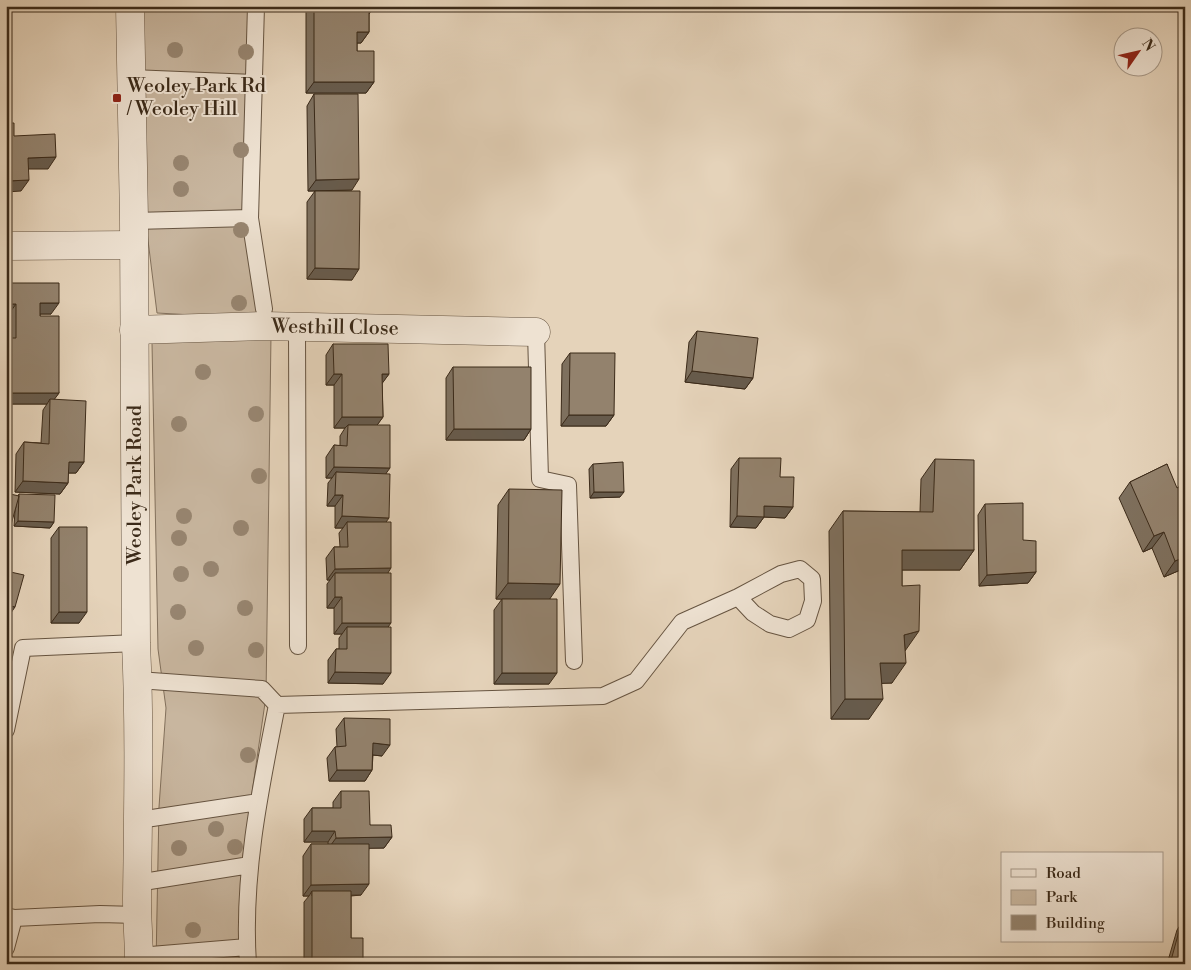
<svg xmlns="http://www.w3.org/2000/svg" width="1191" height="970" font-family="'Libre Bodoni',serif">
	<style>
		.green { fill: #c8b69f; stroke: #82705c }
		.lines { fill: none; stroke-linecap: round; stroke-linejoin: round }
		.service-casing { stroke: #665441; stroke-width: 18 }
		.minor-casing { stroke: #665441; stroke-width: 29 }
		.tertiary-casing { stroke: #665441; stroke-width: 29 }
		.service { stroke: #eee2d2; stroke-width: 16 }
		.minor { stroke: #eee2d2; stroke-width: 28 }
		.tertiary { stroke: #eee2d2; stroke-width: 28 }
		.tree { fill: #978570 }
		.wall { fill: #7e705e; stroke: #3b2a19 }
		.shaded-wall { fill: #675b4c; stroke: #3b2a19 }
		.building { fill: #93826d; stroke: #3b2a19 }
		.poi-dot { fill: #8f2418; stroke: #eee2d2; stroke-width: 2 }
		.labels { text-anchor: middle; dominant-baseline: central; stroke-width: 4; stroke-linejoin: round; paint-order: stroke }
		.poi-label { font-size: 20px; fill: #3b2a19; stroke: #eee2d2; text-anchor: start }
		.street-label { font-size: 20px; fill: #3b2a19; stroke: #eee2d2 }
	</style>
	<rect width="100%" height="100%" fill="#e5d3ba"/>
	<filter id="stains"><feTurbulence type="fractalNoise" baseFrequency=".004" numOctaves="4"/><feColorMatrix values="0 0 0 0 .2 0 0 0 0 .09 0 0 0 0 .02 0 0 0 .5 -.17"/></filter>
	<radialGradient id="worn" r=".72"><stop offset=".6" stop-color="#630" stop-opacity="0"/><stop offset="1" stop-color="#630" stop-opacity=".3"/></radialGradient>
	<path class="green" d="M142 6H254L259 312 249 318 157 313 147 232Z
		M271 335 266 696 242 862 241 964H156L159 807 166 708 158 649 152 343Z"/>
	<g class="lines">
		<defs>
			<path id="service" d="M256 6 250 218 264 309
				M131 78 254 83
				M134 221 250 218
				M297 328 298 646
				M536 332 540 479 568 485 574 661
				M138 680 262 689 277 705 603 696 636 681 682 622 738 597 781 574 800 569 812 579 813 601 807 620 789 629 770 624 753 613 738 597
				M6 730 23 648 136 643
				M139 820 258 802
				M137 883 250 865
				M6 916 14 918 100 914 137 915
				M6 948 14 918
				M139 956 247 947
				M248 964C242 877 260 790 277 705"/>
			<path id="minor" d="M6 246 134 245
				M134 330 264 326 536 332"/>
			<path id="tertiary" d="M130 6 134 221 136 643C140 728 138 813 137 899 137 920 139 942 139 964"/>
		</defs>
		<use href="#service" class="service-casing"/>
		<use href="#minor" class="minor-casing"/>
		<use href="#tertiary" class="tertiary-casing"/>
		<use href="#service" class="service"/>
		<use href="#minor" class="minor"/>
		<use href="#tertiary" class="tertiary"/>
	</g>
	<g class="tree">
		<circle cx="175" cy="50" r="8"/>
		<circle cx="246" cy="52" r="8"/>
		<circle cx="241" cy="150" r="8"/>
		<circle cx="181" cy="163" r="8"/>
		<circle cx="181" cy="189" r="8"/>
		<circle cx="241" cy="230" r="8"/>
		<circle cx="239" cy="303" r="8"/>
		<circle cx="203" cy="372" r="8"/>
		<circle cx="256" cy="414" r="8"/>
		<circle cx="179" cy="424" r="8"/>
		<circle cx="259" cy="476" r="8"/>
		<circle cx="184" cy="516" r="8"/>
		<circle cx="241" cy="528" r="8"/>
		<circle cx="179" cy="538" r="8"/>
		<circle cx="211" cy="569" r="8"/>
		<circle cx="181" cy="574" r="8"/>
		<circle cx="245" cy="608" r="8"/>
		<circle cx="178" cy="612" r="8"/>
		<circle cx="196" cy="648" r="8"/>
		<circle cx="256" cy="650" r="8"/>
		<circle cx="248" cy="755" r="8"/>
		<circle cx="216" cy="829" r="8"/>
		<circle cx="235" cy="847" r="8"/>
		<circle cx="179" cy="848" r="8"/>
		<circle cx="193" cy="930" r="8"/>
	</g>
	<path class="wall" d="M306 6H374L369 14V32L361 43H357V51L374 82 366 93H306Z
		M314 94 352 190 326 191 352 280 307 279V202L315 191H308L307 106Z
		M6 283 51 314H40V316L59 393 54 399 84 462 76 473H68V483L60 494 15 492 16 454 24 442 41 443 43 410 47 404H6L8 338V315H6Z
		M697 331 753 378 745 389 685 382 689 342Z
		M333 344 389 374 382 383 383 417 377 425 386 473V522L388 573V627L383 684 328 683V660L336 649H339V638L342 634H334V608H327V584L330 580H327L326 558 334 547H340L339 533 343 528H335V506H327L328 483 332 478H326V457L334 445 340 446V436L345 428H334V385H326V355Z
		M570 353 614 415 606 426H561L562 364Z
		M453 367 531 429 524 440H446V378Z
		M739 458 780 477 793 507 785 518 764 517 756 528 730 527 731 469Z
		M935 459 974 550 960 570H902V586L905 650 892 683H882L869 719H831L829 531 843 511 920 512 921 479Z
		M593 464 620 497 590 498 589 469Z
		M1167 464 1185 568 1164 577 1152 548 1143 552 1119 498 1130 482Z
		M509 489 550 599 549 684H494V610L502 599H496L498 505Z
		M19 494 54 522 50 528 14 526 15 511 18 496Z
		M985 504 1023 540 1036 572 1028 583 979 586 978 515Z
		M59 527 79 623H51V538Z
		M344 718 382 756 373 755 372 770 365 781H329L327 758 335 747H337L336 729Z
		M341 791 370 825 392 837 384 848H369L361 895 351 896V938L363 961 361 964H304V902L309 896H303V856L311 844H328V842H304V819L312 808H333V802Z
		M1181 924 1185 964H1167L1177 930Z"/>
	<path class="shaded-wall" d="M368 6H374L368 15Z
		M357 32H369L361 43H350Z
		M314 82H374L366 93H306Z
		M56 157 48 169H21L28 158Z
		M359 179 352 190 308 191 316 180Z
		M29 180 21 191 6 192V182L7 181Z
		M315 268 359 269 352 280 307 279Z
		M40 303H59L51 314H33Z
		M6 304H16L8 315H6Z
		M692 371 753 378 745 389 685 382Z
		M334 374H342L334 385H326Z
		M382 374H389L381 385Z
		M6 393H59L51 404 50 399 47 404H6Z
		M569 415H614L606 426H561Z
		M342 417H383L375 428 348 425 345 428H334Z
		M454 429H531L524 440H446Z
		M69 462H84L76 473H61Z
		M334 467 390 468 382 479 336 472 332 478H326Z
		M23 481 68 483 60 494 15 492Z
		M594 492H624L620 497 590 498Z
		M335 495H343L335 506H327Z
		M764 506 793 507 785 518 764 517 756 528 730 527 737 516Z
		M342 516 389 518 381 529 347 522 343 528H335Z
		M18 521 54 522 50 528 14 526Z
		M1164 532 1152 548 1143 552 1154 536Z
		M902 550H974L960 570H888Z
		M1185 557V568L1164 577 1175 561Z
		M391 568 384 579 335 573 330 580H327L335 569Z
		M1036 572 1028 583 979 586 987 575Z
		M508 583 560 584 549 600 496 599Z
		M335 597H342L334 608H327Z
		M6 605 15 607 6 620Z
		M59 612H87L79 623H51Z
		M342 623H391L383 634 347 627 342 634H334Z
		M919 631 905 651 904 635Z
		M880 663H906L892 683 865 684Z
		M335 672 391 673 383 684 328 683Z
		M502 673H557L549 684H494Z
		M845 699H883L869 719H831Z
		M373 743 390 745 382 756 365 754Z
		M337 770H372L365 781H329Z
		M312 831H335L328 842H304Z
		M392 837 384 848 328 849 336 838Z
		M369 884 361 895 312 896V891L309 896H303L311 885Z
		M347 961H363L361 964H345Z"/>
	<path class="building" d="M314 6H369V32H357V51H374V82H314Z
		M314 94H358L359 179 316 180Z
		M6 123H14V136L55 134 56 157 28 158 29 180 7 181Z
		M315 191H360L359 269 315 268Z
		M6 283H59V303H40V316H59V393H6V338H16V304H6Z
		M697 331 758 338 753 378 692 371Z
		M333 344H388L389 374H382L383 417H342V374H334Z
		M570 353H615L614 415H569Z
		M453 367H531V429H454Z
		M50 399 86 401 84 462H69L68 483 23 481 24 442 49 444Z
		M348 425H390V468L334 467V445L347 446Z
		M739 458H781L780 477H794L793 507 764 506V517L737 516Z
		M935 459 974 460V550H902V586L920 585 919 631 904 635 906 663H880L883 699H845L843 511 933 512Z
		M623 462 624 492H594L593 464Z
		M1167 464 1177 488 1185 483V557L1175 561 1164 532 1154 536 1130 482Z
		M336 472 390 474 389 518 342 516 343 495H335Z
		M509 489 562 490 560 584 508 583Z
		M6 493 19 496 6 543Z
		M19 494 55 495 54 522 18 521Z
		M1023 503V540L1036 541V572L987 575 985 504Z
		M347 522H391V568L335 569 334 547H348Z
		M59 527H87V612H59Z
		M6 571 24 575 15 607 6 605Z
		M335 573H391V623H342V597H335Z
		M502 599H557V673H502Z
		M347 627H391V673L335 672 336 649H347Z
		M344 718 390 719V745L373 743 372 770H337L335 747 346 746Z
		M341 791H369L370 825H391L392 837 336 838 335 831H312V808H341Z
		M311 844H369V884L311 885Z
		M312 891H351V938H363V961H347V964H312Z
		M1181 924 1185 925V964H1170Z"/>
	<rect class="poi-dot" x="112" y="93" width="10" height="10" rx="2.5"/>
	<g class="labels">
		<g class="poi-label">
			<text x="127" y="86">Weoley Park Rd<tspan x="127" dy="23">/ Weoley Hill</tspan></text>
		</g>
		<g class="street-label">
			<text transform="translate(335 328) rotate(1)">Westhill Close</text>
			<text transform="translate(135 485) rotate(-90)">Weoley Park Road</text>
		</g>
	</g>
	<rect width="1191" height="970" fill="none" stroke="#e5d3ba" stroke-width="25"/>
	<rect x="8" y="8" width="1176" height="955" fill="none" stroke="#3b2a19" stroke-width="2.5"/>
	<rect x="12" y="12" width="1166" height="945" fill="none" stroke="#3b2a19"/>
	<rect x="1001" y="852" width="162" height="90" fill="#eee2d2" stroke="#a69888"/>
	<rect x="1011" y="869" width="25" height="8" fill="#eee2d2" stroke="#a69888"/>
	<text x="1046" y="878" font-size="15" fill="#3b2a19">Road</text>
	<rect x="1011" y="890" width="25" height="15" fill="#c8b69f" stroke="#a69888"/>
	<text x="1046" y="902" font-size="15" fill="#3b2a19">Park</text>
	<rect x="1011" y="915" width="25" height="15" fill="#93826d" stroke="#a69888"/>
	<text x="1046" y="928" font-size="15" fill="#3b2a19">Building</text>
	<g transform="translate(1138 52) rotate(56)"><circle r="24" fill="#eee2d2" stroke="#a69888"/>
	<path d="M0-4L9 19L0 12L-9 19Z" fill="#8f2418"/>
	<text y="-8" font-size="14" font-weight="bold" text-anchor="middle" fill="#3b2a19">N</text>
	</g>
	<rect width="100%" height="100%" filter="url(#stains)"/>
	<rect width="100%" height="100%" fill="url(#worn)"/>
</svg>
